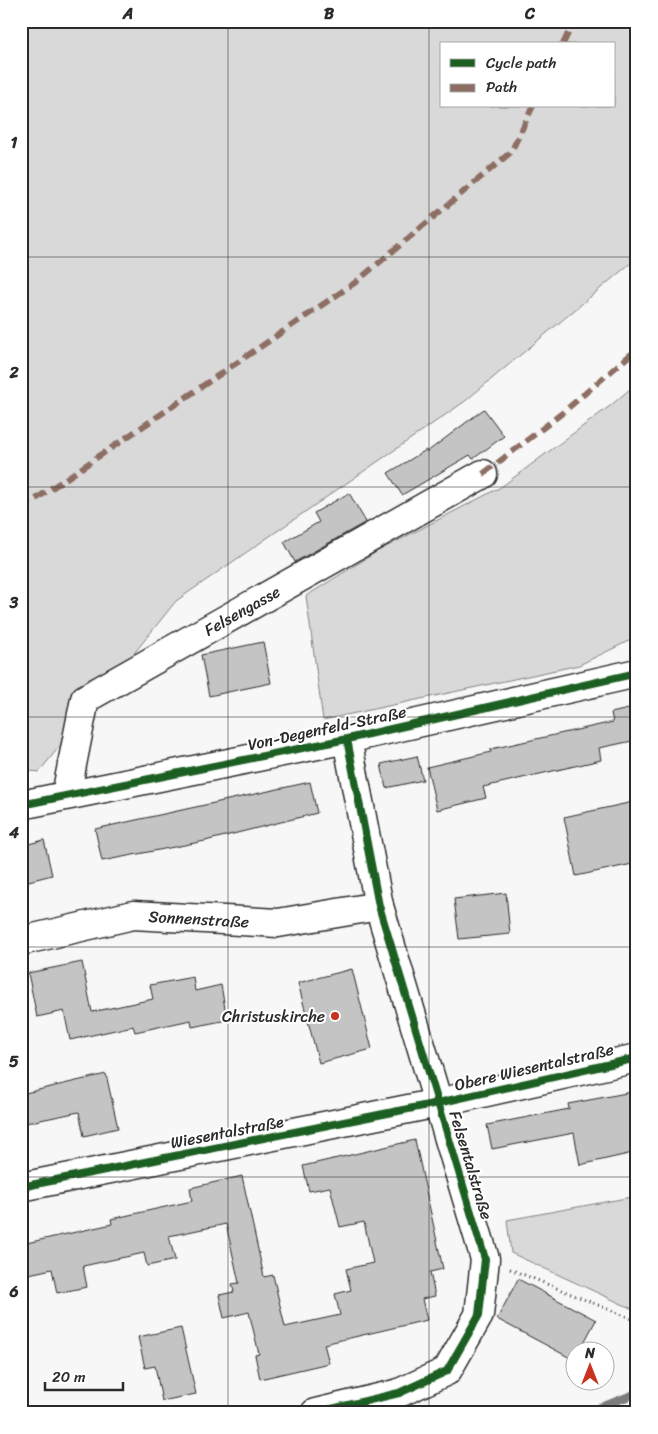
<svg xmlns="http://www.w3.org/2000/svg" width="658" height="1434" font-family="Sriracha,sans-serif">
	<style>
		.green { fill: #d9d9d9; stroke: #828282; fill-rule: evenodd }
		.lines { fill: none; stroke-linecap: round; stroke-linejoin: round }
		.stream { stroke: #7b7b7b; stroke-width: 8 }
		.building { fill: #c4c4c4; stroke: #2b2b2b }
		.minor-casing { stroke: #2b2b2b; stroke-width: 31 }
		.major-casing { stroke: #2b2b2b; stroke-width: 31 }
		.path { stroke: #2b2b2b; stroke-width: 3; stroke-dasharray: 1 4; stroke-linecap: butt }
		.minor { stroke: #fff; stroke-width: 28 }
		.major { stroke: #fff; stroke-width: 28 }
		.quiet { stroke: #8d6e63; stroke-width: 6; stroke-dasharray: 12 6; stroke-linecap: butt }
		.cycleway-casing { stroke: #fff; stroke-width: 11 }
		.cycleway { stroke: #1b5e20; stroke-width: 8 }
		.grid { fill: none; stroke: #2b2b2b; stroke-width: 1; stroke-opacity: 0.55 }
		.poi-dot { fill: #c8321e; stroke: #fff; stroke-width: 2 }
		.labels { text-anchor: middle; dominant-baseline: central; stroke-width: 4; stroke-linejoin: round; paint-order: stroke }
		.street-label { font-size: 16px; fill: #2b2b2b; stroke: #fff }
		.poi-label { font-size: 16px; fill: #2b2b2b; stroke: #fff; text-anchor: end }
		.neatline { fill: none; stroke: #2b2b2b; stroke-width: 2 }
		.grid-label { font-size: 16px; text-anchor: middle; font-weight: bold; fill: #2b2b2b }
	</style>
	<rect width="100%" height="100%" fill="#f7f7f7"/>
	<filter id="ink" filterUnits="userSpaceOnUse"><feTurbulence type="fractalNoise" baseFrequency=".02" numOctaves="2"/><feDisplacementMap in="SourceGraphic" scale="10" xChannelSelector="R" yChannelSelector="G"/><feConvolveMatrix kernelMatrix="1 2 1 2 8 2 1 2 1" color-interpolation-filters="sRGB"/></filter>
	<g filter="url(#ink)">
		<path class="green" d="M21 21H637V258L464 402 176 601 39 772 21 770ZM442 44H614V106H442Z
			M637 383V637L579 665 323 720 306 596 378 551 501 487 610 406Z
			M637 1196V1311L511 1253 507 1220Z"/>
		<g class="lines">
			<path class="stream" d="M586 1413 637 1393"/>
		</g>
		<path class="building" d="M484 409 504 436 473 459 470 455 402 495 388 473 426 450 427 452Z
			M349 493 366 522 295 562 284 542 319 522 314 513Z
			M263 642 271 683 209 696 201 655Z
			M637 707V740L599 748 601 760 483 787 486 798 437 810 427 767 491 752V749L613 722 611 713Z
			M417 756 423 780 386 788 381 764Z
			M310 782 317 813 205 841 102 861 95 829Z
			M633 802 637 819V863L576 876 564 817Z
			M44 840 52 875 21 883V846Z
			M506 893 510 934 459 939 454 899Z
			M82 962 92 1012 153 999 150 985 193 977 195 991 221 985 227 1020 192 1027 191 1020 135 1032 133 1026 70 1040 64 1011 37 1017 28 973Z
			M352 969 372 1049 319 1063 298 983Z
			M106 1074 118 1128 84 1136 79 1112 21 1124V1094Z
			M637 1091V1152L580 1165 574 1133 492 1149 487 1125 569 1109 568 1104Z
			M415 1140 443 1269 430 1272 435 1296 422 1299 427 1320 324 1344 329 1363 260 1379 255 1355 259 1354 249 1312 224 1318 219 1295 234 1292 232 1284 239 1283 226 1224 169 1236 175 1260 147 1266 144 1253 83 1266 87 1287 57 1293 52 1269 29 1274 22 1244 112 1224 111 1219 192 1201 190 1188 242 1176 264 1277 273 1275 285 1327 340 1315 335 1294 351 1290 346 1269 373 1263 364 1222 340 1227 330 1187 309 1191 303 1166Z
			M518 1279 596 1320 579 1352H576L574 1360 497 1319Z
			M181 1328 196 1394 162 1401 155 1366 145 1368 138 1337Z"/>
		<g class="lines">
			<defs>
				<g id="minor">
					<path id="s1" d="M66 795 85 699 483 474"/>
					<path id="s2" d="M21 941 133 915 278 923 379 906"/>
					<path d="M21 1187 438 1103 637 1058"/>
					<path d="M315 1413 399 1393 447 1371 479 1315 485 1259 379 906 347 739"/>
				</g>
				<path id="major" d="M21 805 347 739 637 673"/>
			</defs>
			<use href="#minor" class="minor-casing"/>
			<use href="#major" class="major-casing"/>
			<path class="path" d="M510 1269 637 1321"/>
			<use href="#minor" class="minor"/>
			<use href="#major" class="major"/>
			<path class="quiet" d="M563 44 574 21
				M483 474 561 414 637 349
				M21 509 356 282 511 152 533 106"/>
			<defs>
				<path id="cycleway" d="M21 805 347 739 637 673
					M21 1187 438 1103 637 1058
					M315 1413 399 1393 447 1371 479 1315 485 1259 379 906 347 739"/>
			</defs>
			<use href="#cycleway" class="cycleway-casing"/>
			<use href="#cycleway" class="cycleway"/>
		</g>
	</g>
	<path class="grid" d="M228 21V1413M429 21V1413M21 257H637M21 487H637M21 717H637M21 947H637M21 1177H637"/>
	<circle class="poi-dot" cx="335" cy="1016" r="5"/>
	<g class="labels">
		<g class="street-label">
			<text stroke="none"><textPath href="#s1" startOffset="278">Felsengasse</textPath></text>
			<text transform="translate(327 728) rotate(-12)">Von-Degenfeld-Straße</text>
			<text stroke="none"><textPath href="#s2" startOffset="181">Sonnenstraße</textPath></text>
			<text transform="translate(534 1067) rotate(-13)">Obere Wiesentalstraße</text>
			<text transform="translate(227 1132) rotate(-11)">Wiesentalstraße</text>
			<text transform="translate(471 1165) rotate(73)">Felsentalstraße</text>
		</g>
		<g class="poi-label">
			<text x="325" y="1016">Christuskirche</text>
		</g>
	</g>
	<rect width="658" height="1434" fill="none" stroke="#fff" stroke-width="55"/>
	<rect x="440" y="42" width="175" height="65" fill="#ffffff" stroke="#aaaaaa"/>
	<rect x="450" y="59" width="25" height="8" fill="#1b5e20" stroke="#aaaaaa"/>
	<text x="486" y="68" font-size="15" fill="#2b2b2b">Cycle path</text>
	<rect x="450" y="84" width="25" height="8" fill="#8d6e63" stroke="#aaaaaa"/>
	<text x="486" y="92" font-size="15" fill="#2b2b2b">Path</text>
	<g transform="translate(590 1366)"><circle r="24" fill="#ffffff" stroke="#aaaaaa"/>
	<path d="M0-4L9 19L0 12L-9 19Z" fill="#c8321e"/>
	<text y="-8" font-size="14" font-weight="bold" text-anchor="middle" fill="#2b2b2b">N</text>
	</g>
	<path d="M45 1382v8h78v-8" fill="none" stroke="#2b2b2b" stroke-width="2.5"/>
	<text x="52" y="1382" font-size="15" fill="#2b2b2b" stroke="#ffffff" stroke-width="4" paint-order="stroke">20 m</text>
	<rect x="28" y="28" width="602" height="1378" class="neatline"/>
	<g class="grid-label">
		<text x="128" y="19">A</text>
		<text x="329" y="19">B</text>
		<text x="530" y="19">C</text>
		<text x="14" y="148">1</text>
		<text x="14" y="378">2</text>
		<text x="14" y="608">3</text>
		<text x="14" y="838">4</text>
		<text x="14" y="1067">5</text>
		<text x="14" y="1297">6</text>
	</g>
</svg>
